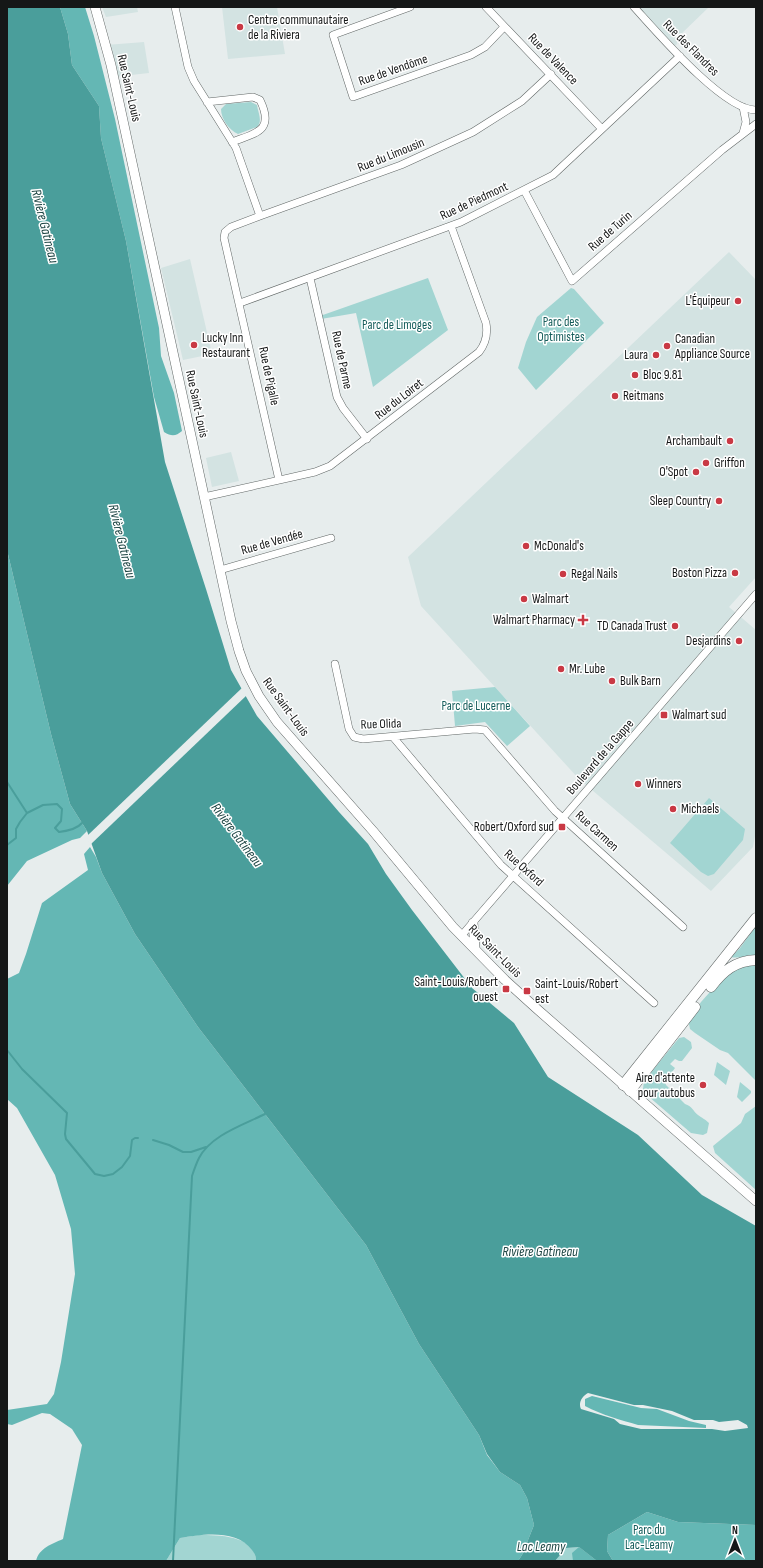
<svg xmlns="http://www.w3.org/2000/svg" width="763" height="1568" font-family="'Sofia Sans Condensed',sans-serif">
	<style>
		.built { fill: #d3e3e2 }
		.green { fill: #a2d5d2 }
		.forest { fill: #64b7b4 }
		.water { fill: #4a9e9b; fill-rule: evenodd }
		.pier { fill: #e7eded }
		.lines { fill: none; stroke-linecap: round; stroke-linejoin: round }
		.stream { stroke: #4a9e9b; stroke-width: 2 }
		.minor-casing { stroke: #616766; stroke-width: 8 }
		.major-casing { stroke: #616766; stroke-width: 10 }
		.highway-casing { stroke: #616766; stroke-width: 11 }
		.minor { stroke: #fff; stroke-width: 7 }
		.major { stroke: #fff; stroke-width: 9 }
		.highway { stroke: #fff; stroke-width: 10 }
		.poi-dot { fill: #c93944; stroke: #fff; stroke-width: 1.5 }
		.labels { text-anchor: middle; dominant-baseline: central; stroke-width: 3; stroke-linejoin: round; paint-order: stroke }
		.poi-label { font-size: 13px; fill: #151717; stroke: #fff; text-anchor: start }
		.street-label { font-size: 13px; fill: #151717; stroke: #fff }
		.park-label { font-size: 13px; fill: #145c5a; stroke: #fff }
		.water-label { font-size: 14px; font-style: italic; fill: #1d4543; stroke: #fff }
	</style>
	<rect width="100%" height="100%" fill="#e7eded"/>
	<path class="built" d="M102 7H137L138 12 106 17Z
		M222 7H277L285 54 228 59Z
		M634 7H709L678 37 677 44 673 48Z
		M144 42 149 73 113 77 106 45Z
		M729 252 756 280V577L729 607 756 630V831L753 847 711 891 579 779 421 606 408 557Z
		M190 259 212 354 183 360 161 268Z
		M231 452 239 481 212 487 206 458Z"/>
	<path class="green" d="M251 102 257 105C258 113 263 121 257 127L238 134C229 130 221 119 221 109L226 104Z
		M428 278 448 330 373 387 356 313 321 319 320 316Z
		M571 288 574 289 604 323 536 390 518 368 526 342 537 317Z
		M495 687 530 726 507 746 485 722 455 726 452 691Z
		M709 798 745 829 743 840 714 874 708 876 701 872 670 843Z
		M756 926V955C748 955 738 959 731 957L740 948Z
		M756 962V1081L728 1053 720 1050 695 1033 690 1029 689 1024 690 1018 701 1002 726 974 742 964Z
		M684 1037 691 1042 692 1048 682 1061H679L675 1059 670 1064 675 1068 665 1082 666 1085 685 1104C692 1106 693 1111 698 1115 702 1118 705 1119 709 1123L707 1133 703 1135 691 1133 648 1096 643 1089 644 1081 679 1038Z
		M717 1062 730 1071 726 1085 714 1075Z
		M740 1082 751 1091V1093L742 1102 737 1097Z
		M756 1106V1190L715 1153 713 1146 741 1123 745 1114Z
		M199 1535C217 1535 256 1535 256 1561H166L180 1538Z
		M579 1547 597 1561H555L566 1548Z"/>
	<path class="forest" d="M60 7H85L94 36 115 119 159 328 161 356 174 393 182 431C176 436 172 437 164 432L154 397 126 241 101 138 99 106 72 65 68 34Z
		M7 550 51 734 70 804 87 831 80 838 72 840 27 861 7 886Z
		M90 847 96 857 102 873 135 934 198 1027 366 1245 419 1344 479 1435 487 1455 500 1472 520 1485 527 1498 534 1525 522 1555 518 1561H256C256 1556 255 1554 252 1550 237 1529 202 1534 180 1538L166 1561H36C39 1548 52 1544 63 1539L82 1445 72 1429 50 1414 42 1413 12 1425 7 1424V1410L47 1404 54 1394 61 1362 75 1274 71 1229 55 1175 17 1108 7 1099V979L19 973 26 954 42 903 88 870 84 854Z
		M592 1396 641 1408 657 1409 689 1421 706 1425V1428L638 1425C621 1420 602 1415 585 1406V1399Z
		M647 1512 678 1522 756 1525V1561H613L607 1551 608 1535Z
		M579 1547 597 1561H573L572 1553Z"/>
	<path class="water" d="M7 7H60L68 34 72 65 99 106 101 138 126 241 165 462 206 589 231 670 257 716 339 812 368 844 386 874 412 910 472 988 514 1023 548 1077 638 1135 702 1195 756 1226V1525L678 1522 647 1512 608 1535 607 1551 613 1561H597L579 1547 566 1548 555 1561H518L522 1555 534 1525 527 1498 520 1485 500 1472 487 1454 479 1435 419 1344 366 1245 198 1027 135 934 102 873 87 831 70 804 51 734 7 550ZM588 1393 634 1405H643L672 1411 694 1420H713L719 1422 738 1420 747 1425 748 1428 725 1431 712 1429H641L620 1424 614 1419 581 1409C578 1403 582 1396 588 1393Z"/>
	<path class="pier" d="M243 687 247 695 90 845 87 836Z"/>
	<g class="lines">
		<path class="stream" d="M7 782 27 813
			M7 845 16 838V829L20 822 27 813 43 805 57 804 62 809 61 821 55 828 59 832C67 831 77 829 82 823
			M7 1050 22 1069 67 1113 65 1134 66 1139 95 1174 104 1176 113 1174 122 1167 130 1156 132 1140 135 1138H138
			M153 1140 169 1145 183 1152H191L206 1147
			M173 1561 192 1176C194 1170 196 1164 199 1158 211 1135 243 1125 265 1114"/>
		<defs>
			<path id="minor" d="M175 7 188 67 194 81 236 148 260 216
				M410 7 333 35 353 97 471 55 485 47 504 27
				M486 7 602 129
				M634 7C656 31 724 111 756 110
				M207 102 253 97 260 100C275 131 256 133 232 142
				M743 133 746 122 743 107
				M524 190 572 281 722 150 756 124
				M310 278 337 397 343 408 367 439
				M240 303 461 222 553 175 680 56
				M279 480 224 238 225 232 231 227 260 216 401 165 473 132 522 101 551 74
				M204 497 315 472 330 466 479 352C486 343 488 334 486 323L451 226
				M220 570 331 538
				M335 664 349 729 354 737 363 739 475 729 485 730 555 811 683 927
				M393 737 501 865 654 1003
				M462 935 756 594"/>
			<path id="major" d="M95 7 111 65 231 621 239 651 246 671 259 696 277 722 373 831 453 927 505 980 537 1009 756 1201
				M473 923 475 948"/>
			<path id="highway" d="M711 987C723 971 735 961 756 960
				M623 1085 756 918
				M630 1091 695 1007"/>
		</defs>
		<use href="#minor" class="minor-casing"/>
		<use href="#major" class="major-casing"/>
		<use href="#highway" class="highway-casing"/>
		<use href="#minor" class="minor"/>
		<use href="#major" class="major"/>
		<use href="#highway" class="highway"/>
	</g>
	<g class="poi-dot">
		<circle cx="240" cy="27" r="4"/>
		<circle cx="738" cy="301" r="4"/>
		<circle cx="194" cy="345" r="4"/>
		<circle cx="667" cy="346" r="4"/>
		<circle cx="656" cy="355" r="4"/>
		<circle cx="635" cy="375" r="4"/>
		<circle cx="615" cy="396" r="4"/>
		<circle cx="730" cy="441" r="4"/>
		<circle cx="706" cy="463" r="4"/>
		<circle cx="696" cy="472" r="4"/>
		<circle cx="719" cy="501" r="4"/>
		<circle cx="526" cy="546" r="4"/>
		<circle cx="735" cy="573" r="4"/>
		<circle cx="563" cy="574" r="4"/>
		<circle cx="524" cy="599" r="4"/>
		<path d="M581 614h4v4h4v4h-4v4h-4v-4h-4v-4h4z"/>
		<circle cx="675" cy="626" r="4"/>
		<circle cx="739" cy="641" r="4"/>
		<circle cx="561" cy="669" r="4"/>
		<circle cx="612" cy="681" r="4"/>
		<rect x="660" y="711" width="8" height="8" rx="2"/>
		<circle cx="638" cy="784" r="4"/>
		<circle cx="673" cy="809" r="4"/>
		<rect x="558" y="823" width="8" height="8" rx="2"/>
		<rect x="502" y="985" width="8" height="8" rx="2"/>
		<rect x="523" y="987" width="8" height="8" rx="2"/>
		<circle cx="703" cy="1085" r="4"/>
	</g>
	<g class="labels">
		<g class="poi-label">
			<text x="248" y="20">Centre communautaire<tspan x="248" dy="15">de la Riviera</tspan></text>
			<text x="730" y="301" text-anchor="end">L'Équipeur</text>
			<text x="202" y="338">Lucky Inn<tspan x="202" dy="15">Restaurant</tspan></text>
			<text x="675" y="339">Canadian<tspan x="675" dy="15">Appliance Source</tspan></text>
			<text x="648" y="355" text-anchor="end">Laura</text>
			<text x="643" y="375">Bloc 9.81</text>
			<text x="623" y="396">Reitmans</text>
			<text x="722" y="441" text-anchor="end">Archambault</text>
			<text x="714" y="463">Griffon</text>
			<text x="688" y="472" text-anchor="end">O'Spot</text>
			<text x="711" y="501" text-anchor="end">Sleep Country</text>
			<text x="534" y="546">McDonald's</text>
			<text x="727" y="573" text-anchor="end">Boston Pizza</text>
			<text x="571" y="574">Regal Nails</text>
			<text x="532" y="599">Walmart</text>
			<text x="575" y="620" text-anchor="end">Walmart Pharmacy</text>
			<text x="667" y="626" text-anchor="end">TD Canada Trust</text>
			<text x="731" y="641" text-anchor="end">Desjardins</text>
			<text x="569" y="669">Mr. Lube</text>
			<text x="620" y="681">Bulk Barn</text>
			<text x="672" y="715">Walmart sud</text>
			<text x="646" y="784">Winners</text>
			<text x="681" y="809">Michaels</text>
			<text x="554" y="827" text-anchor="end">Robert/Oxford sud</text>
			<text x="498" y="982" text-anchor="end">Saint-Louis/Robert<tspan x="498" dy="15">ouest</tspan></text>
			<text x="535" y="984">Saint-Louis/Robert<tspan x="535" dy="15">est</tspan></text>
			<text x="695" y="1078" text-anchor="end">Aire d'attente<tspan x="695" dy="15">pour autobus</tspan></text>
		</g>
		<g class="street-label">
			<text transform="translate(691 48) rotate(45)">Rue des Flandres</text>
			<text transform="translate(553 59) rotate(46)">Rue de Valence</text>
			<text transform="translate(393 70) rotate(-19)">Rue de Vendôme</text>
			<text transform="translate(129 88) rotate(77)">Rue Saint-Louis</text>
			<text transform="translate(391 155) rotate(-22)">Rue du Limousin</text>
			<text transform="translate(474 201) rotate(-25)">Rue de Piedmont</text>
			<text transform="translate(610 231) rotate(-41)">Rue de Turin</text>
			<text transform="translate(342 360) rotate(78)">Rue de Parme</text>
			<text transform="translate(269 376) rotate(78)">Rue de Pigalle</text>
			<text transform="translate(399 399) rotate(-38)">Rue du Loiret</text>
			<text transform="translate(197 404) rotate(78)">Rue Saint-Louis</text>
			<text transform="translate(272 542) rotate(-16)">Rue de Vendée</text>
			<text transform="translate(286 707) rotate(54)">Rue Saint-Louis</text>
			<text transform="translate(381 724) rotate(-2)">Rue Olida</text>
			<text transform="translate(600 757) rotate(-49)">Boulevard de la Gappe</text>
			<text transform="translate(597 831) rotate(42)">Rue Carmen</text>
			<text transform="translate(524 868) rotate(42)">Rue Oxford</text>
			<text transform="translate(495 951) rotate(45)">Rue Saint-Louis</text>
		</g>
		<g class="park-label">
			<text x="561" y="322">Parc des<tspan x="561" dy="15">Optimistes</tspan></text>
			<text x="397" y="325">Parc de Limoges</text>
			<text x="476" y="706">Parc de Lucerne</text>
			<text x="649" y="1530">Parc du<tspan x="649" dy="15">Lac-Leamy</tspan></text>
		</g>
		<g class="water-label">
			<text transform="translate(45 226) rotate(76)">Rivière Gatineau</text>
			<text transform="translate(122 541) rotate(76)">Rivière Gatineau</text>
			<text transform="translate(237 835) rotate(53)">Rivière Gatineau</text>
			<text x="540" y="1251">Rivière Gatineau</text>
			<text x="541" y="1546">Lac Leamy</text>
		</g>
	</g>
	<rect width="763" height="1568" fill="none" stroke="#151717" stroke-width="16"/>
	<g transform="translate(735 1540)" stroke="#ffffff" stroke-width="3" paint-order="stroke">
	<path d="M0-3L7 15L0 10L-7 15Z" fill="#151717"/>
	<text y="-6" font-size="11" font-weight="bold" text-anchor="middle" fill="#151717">N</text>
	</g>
</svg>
